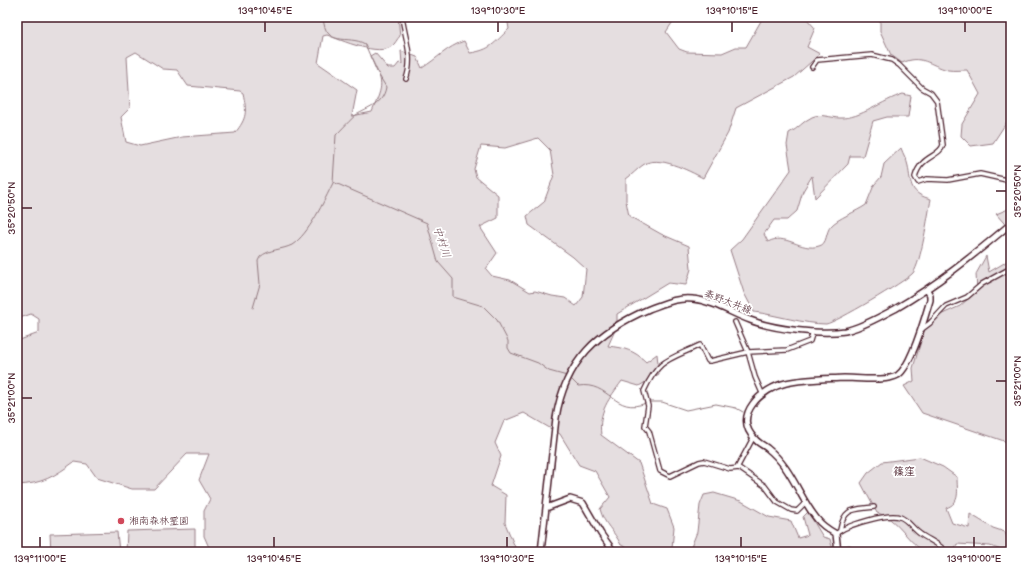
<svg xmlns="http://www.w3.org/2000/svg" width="1028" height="569" font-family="'Balsamiq Sans','Klee One',sans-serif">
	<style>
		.green { fill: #e5dee0; stroke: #987e86; fill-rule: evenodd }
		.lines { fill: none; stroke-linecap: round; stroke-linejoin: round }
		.stream { stroke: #91787e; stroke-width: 1 }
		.street-casing { stroke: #4a1f2b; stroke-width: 6 }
		.secondary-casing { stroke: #4a1f2b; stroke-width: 8 }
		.street { stroke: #fff; stroke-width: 3.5 }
		.secondary { stroke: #fff; stroke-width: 5 }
		.ticks { fill: none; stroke: #4a1f2b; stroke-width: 1.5 }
		.poi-dot { fill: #d1495b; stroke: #fff; stroke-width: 1.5 }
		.labels { text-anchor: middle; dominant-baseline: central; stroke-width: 3.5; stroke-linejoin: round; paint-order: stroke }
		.street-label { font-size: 10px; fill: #4a1f2b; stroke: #fff }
		.poi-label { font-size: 10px; fill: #4a1f2b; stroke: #fff; text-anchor: start }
		.water-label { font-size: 11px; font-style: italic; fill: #74535c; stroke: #fff }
		.neighbourhood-label { font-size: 11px; font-weight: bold; fill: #4a1f2b; stroke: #fff }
		.neatline { fill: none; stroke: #4a1f2b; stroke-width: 1.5 }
		.ticks-label { font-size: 10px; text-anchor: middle; fill: #4a1f2b }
	</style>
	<rect width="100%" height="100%" fill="#fff"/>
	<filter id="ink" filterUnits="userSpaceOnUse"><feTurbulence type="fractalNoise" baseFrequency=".025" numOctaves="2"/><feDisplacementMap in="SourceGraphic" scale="8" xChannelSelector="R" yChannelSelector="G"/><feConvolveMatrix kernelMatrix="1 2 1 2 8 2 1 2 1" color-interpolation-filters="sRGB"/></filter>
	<g filter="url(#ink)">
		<path class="green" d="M17 17H398L400 36C397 39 395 44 392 46 379 57 341 40 327 35L323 36 318 63 357 90 352 116 372 112C384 83 384 84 370 56L375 53 388 68H395L399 63 402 64 401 51 417 57 422 68C438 58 447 47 464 41L470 53C491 50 494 43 509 29L507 17H676L666 32 679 49 687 52 722 53 736 47H746L762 19 788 20 794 17H805L815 28 807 47 820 54 794 77 736 108 728 133 703 178C689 171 658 154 643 165 637 169 632 175 626 179V201L629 216 661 234 689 246 691 269 686 285 668 283 617 314V326L608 346C624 348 634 350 646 362L657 354 659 374 639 386 622 381C609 399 598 411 601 435L639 463 653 504 667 509 674 527 672 548 676 552H637L621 545C614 530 604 525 600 509L610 497 595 471 579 465 560 434 524 413 504 421 495 443 501 456 491 486 506 495 505 523 517 552H211L204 536V511L210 499 199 480 209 454H187L154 489H132L97 478 87 464 74 462C55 476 42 484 17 485V341L39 333V319L31 314 17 319ZM136 52 163 69 177 70 188 86 240 91 243 93C247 112 247 118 235 133L182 137 140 146 126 142 121 117 130 108 127 57ZM538 138 550 150 554 175 544 202 527 216 529 225 573 257 586 269 583 297 576 306 565 298 552 296 535 291 530 292 510 280 492 276 486 269 497 253 480 227 498 218V195L476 177 474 169 481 146 505 148Z
			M880 17H1011V121L1008 120 993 143 971 146 961 136 962 124 980 94 967 70C961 70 954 71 948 70 929 65 922 54 902 63L891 55 880 31Z
			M903 94 911 96 908 117H887L873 121 863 156H850L848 164 815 198 812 176 803 191 797 211 787 220H774L764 234 768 242C785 232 801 252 819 246 828 244 825 232 831 226 838 218 856 212 866 205L874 185 881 177 884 164 901 148C903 154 907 160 908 166 911 184 910 194 931 199 928 215 921 263 913 273 906 281 835 323 826 324 804 324 777 315 754 312L744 293 730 250 742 239 791 170 787 145 789 133C798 129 803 121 812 117 820 113 831 118 840 118 860 119 883 100 903 94Z
			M1011 208V231L996 214Z
			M1011 248V450L1007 442 922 413 904 386 914 381 913 368 927 321 960 306 977 291 976 274 986 256 989 272 1006 262Z
			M920 457 943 467 957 477C957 491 961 503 946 508L952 523 969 528 970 514 993 528 1005 532 1010 545 1007 552 990 546 957 544 954 550C949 552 944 552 939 552 935 552 929 553 926 552 908 544 897 517 877 513L861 483 868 473 882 462Z
			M714 493 741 501 769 517 791 521 798 538 808 535 803 517 808 512 823 537 830 539 832 547 850 545 858 552H689L697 532 700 505 704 495Z
			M195 529V552H126L127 531Z
			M117 532 119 552H51L50 534Z"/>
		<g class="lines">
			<path class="stream" d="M323 17C325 49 348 34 365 44L377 72 386 87C383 105 368 108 356 115 353 117 339 132 336 135L333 182
				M333 182 427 223 438 262 453 279V297L483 306 497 320 508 341V348L511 353 538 363 549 371 567 376
				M253 308 260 284 258 261 260 257C269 249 282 250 292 245 309 234 324 201 333 183
				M571 379 578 386C610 381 614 416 646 403
				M649 402H662L686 410 716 404 736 408 743 412"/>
			<defs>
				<path id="street" d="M402 17C405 38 414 58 406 79
					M812 67 817 60 872 55 892 60 899 65 922 88 931 93 937 101 943 145C940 157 921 155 915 177L918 182 927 179 948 180 980 174 1011 181
					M735 322 748 352 755 377 762 393
					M922 329 930 323 946 306 967 297 982 284 1011 268
					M737 468 753 438
					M806 502 797 511 791 510 777 502 765 486 739 468 730 469 704 461 699 462 670 476 660 471 649 431 645 426 648 406 644 391C659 358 669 360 700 345L708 361H710L748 352 787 350 810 341 813 331
					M840 530C844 507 854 510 874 507
					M836 534C845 525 888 513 900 517 908 520 912 528 919 533 928 540 939 543 946 552"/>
				<path id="secondary" d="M546 508 570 499 583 503 601 534 614 552
					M541 552 556 418C565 361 598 331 649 309 663 304 677 297 693 299 713 301 731 313 750 320 772 329 821 335 845 331 863 327 879 317 895 309 938 284 970 258 1007 227
					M838 552 836 534C829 530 822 526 817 519 798 496 793 469 767 448 763 445 758 443 755 439 731 415 763 388 786 383 804 379 825 379 844 378 857 378 887 382 898 375 912 365 925 317 930 300V295L927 290"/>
			</defs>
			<use href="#street" class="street-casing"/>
			<use href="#secondary" class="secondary-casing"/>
			<use href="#street" class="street"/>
			<use href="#secondary" class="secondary"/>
		</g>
	</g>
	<path class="ticks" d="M265 22V32M498 22V32M732 22V32M965 22V32M996 191H1006M22 208H32M996 381H1006M22 398H32M40 537V547M274 537V547M507 537V547M741 537V547M974 537V547"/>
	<circle class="poi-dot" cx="121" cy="521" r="4"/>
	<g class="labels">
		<g class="street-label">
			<text transform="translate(728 302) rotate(21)">秦野大井線</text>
		</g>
		<g class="poi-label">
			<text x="129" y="521">湘南森林霊園</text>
		</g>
		<g class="water-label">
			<text transform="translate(442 242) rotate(72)">中村川</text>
		</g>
		<g class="neighbourhood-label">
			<text x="904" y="471">篠窪</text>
		</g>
	</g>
	<rect width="1028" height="569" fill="none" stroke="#fff" stroke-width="44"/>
	<rect x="22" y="22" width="984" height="525" class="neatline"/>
	<g class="ticks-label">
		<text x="265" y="14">139°10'45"E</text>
		<text x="498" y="14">139°10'30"E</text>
		<text x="732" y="14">139°10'15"E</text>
		<text x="965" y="14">139°10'00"E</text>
		<text transform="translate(1017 191) rotate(-90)" y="4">35°20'50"N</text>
		<text transform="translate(11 208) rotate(-90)" y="4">35°20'50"N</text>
		<text transform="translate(1017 381) rotate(-90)" y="4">35°21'00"N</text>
		<text transform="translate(11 398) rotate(-90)" y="4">35°21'00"N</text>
		<text x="40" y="562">139°11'00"E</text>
		<text x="274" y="562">139°10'45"E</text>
		<text x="507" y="562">139°10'30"E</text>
		<text x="741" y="562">139°10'15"E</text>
		<text x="974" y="562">139°10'00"E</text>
	</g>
</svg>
